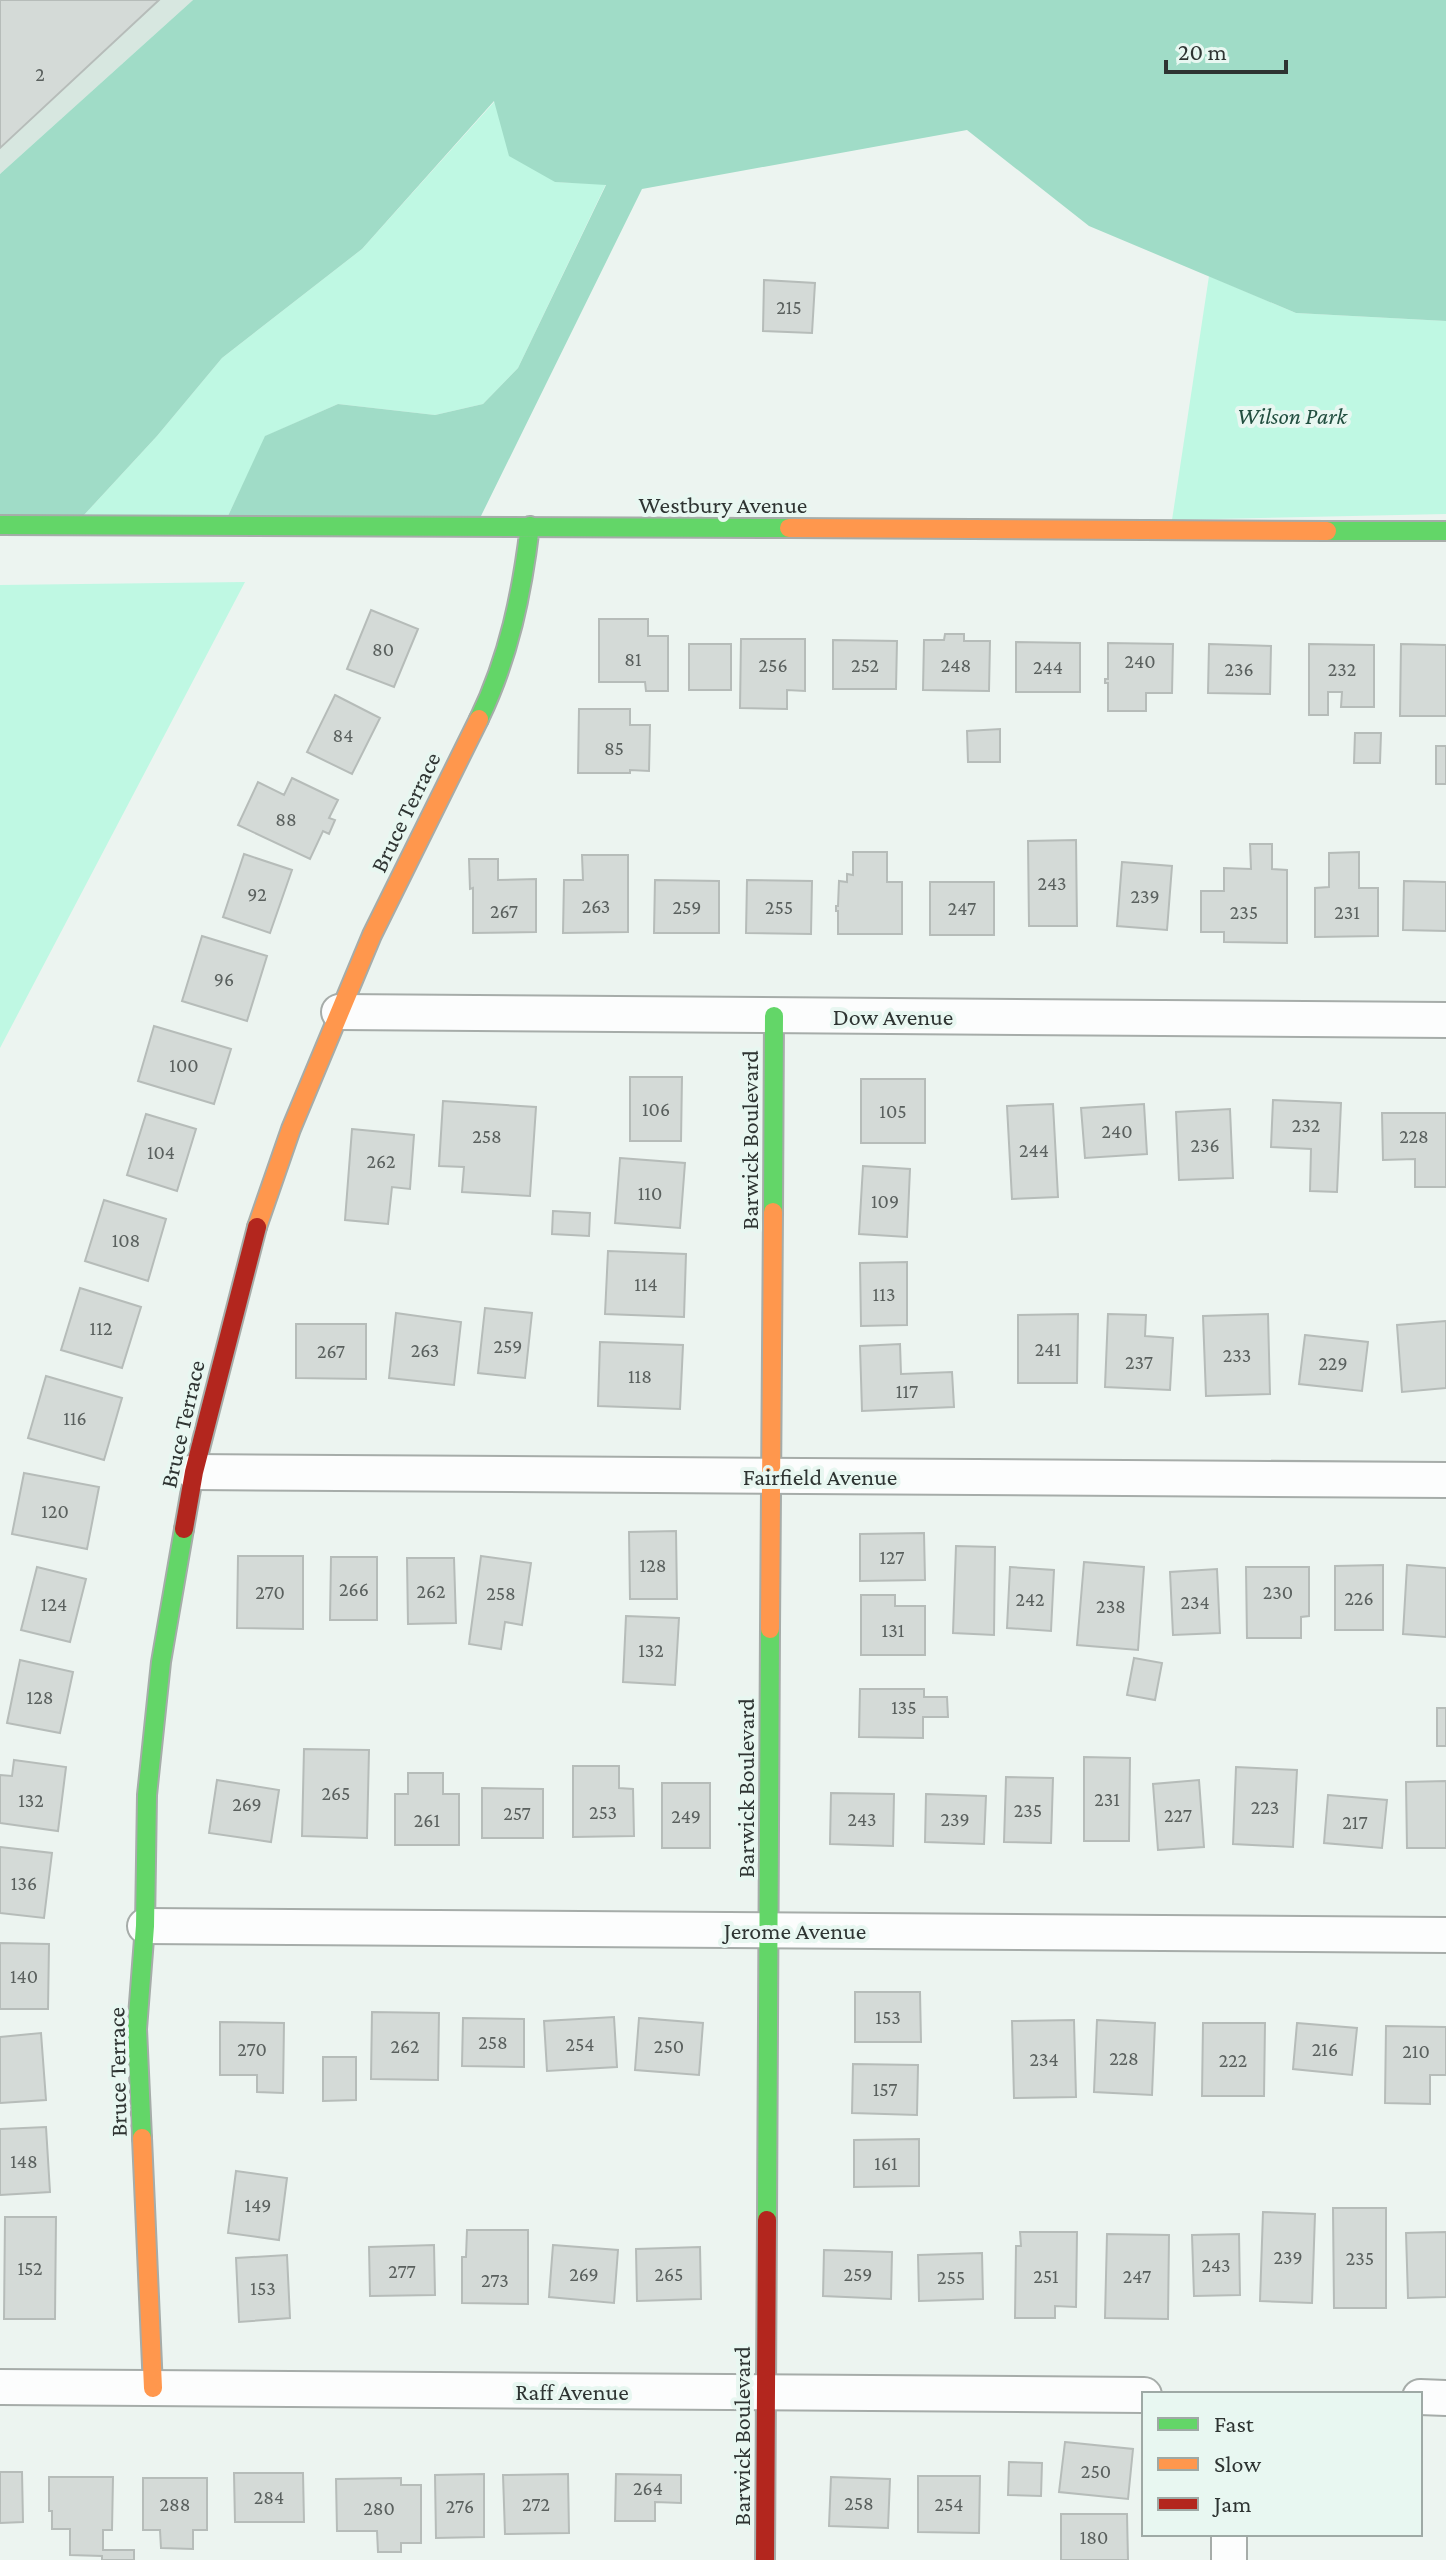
<svg xmlns="http://www.w3.org/2000/svg" width="1446" height="2560" font-family="'Crimson Pro',serif">
	<style>
		.built { fill: #d7e7e0 }
		.green { fill: #bff8e3 }
		.forest { fill: #a0dcc7 }
		.building { fill: #d4dad7; stroke: #b6bcb9; stroke-width: 2 }
		.lines { fill: none; stroke-linecap: round; stroke-linejoin: round }
		.street-casing { stroke: #a6aca9; stroke-width: 38 }
		.fast-casing { stroke: #a6aca9; stroke-width: 22 }
		.slow-casing { stroke: #a6aca9; stroke-width: 22 }
		.jam-casing { stroke: #a6aca9; stroke-width: 22 }
		.street { stroke: #fcfdfd; stroke-width: 34 }
		.fast { stroke: #63d668; stroke-width: 18 }
		.slow { stroke: #ff974d; stroke-width: 18 }
		.jam { stroke: #b3261e; stroke-width: 18 }
		.labels { text-anchor: middle; dominant-baseline: central; stroke-width: 8; stroke-linejoin: round; paint-order: stroke }
		.number-label { font-size: 20px; fill: #5a605e }
		.park-label { font-size: 24px; font-style: italic; fill: #214e3f; stroke: #e8f7f1 }
		.street-label { font-size: 24px; fill: #2e3432; stroke: #e8f7f1 }
	</style>
	<rect width="100%" height="100%" fill="#ecf4f0"/>
	<path class="built" d="M0 0H193L0 174Z"/>
	<path class="green" d="M495 101 555 182 606 184 518 368 483 404 435 415 338 404 266 436 228 516 84 515 157 436 222 358 362 249Z
		M1209 276 1296 313 1446 321V514L1172 520Z
		M245 582 0 1048V585Z"/>
	<path class="forest" d="M193 0H1446V321L1296 313 1089 226 967 130 642 189 480 518 228 516 265 436 338 404 435 415 483 404 518 368 606 185 555 182 509 156 494 101 362 249 222 358 157 436 84 515H0V174Z"/>
	<path class="building" d="M0 0H159L0 148Z
		M764 280 815 283 812 333 763 331Z
		M371 610 418 629 394 687 347 669Z
		M599 619H648V636H668V691H646L645 682H599Z
		M945 634H964V641H990L989 691 923 690 924 640H944Z
		M741 639H805V691L787 690V709L740 708Z
		M833 640 897 641 896 689H833Z
		M1016 642 1080 643V692H1016Z
		M1108 643 1173 644 1172 693H1146V711H1108V683H1105V679H1108Z
		M689 644H731V690H689Z
		M1209 644 1271 646 1270 694 1208 693Z
		M1309 644 1374 645V707H1341L1342 692H1328V715H1309Z
		M1401 644 1446 645V716H1400Z
		M335 695 380 718 352 774 307 752Z
		M579 709H630V725H650L649 771 630 770V773H578Z
		M1000 729V762H968L967 731Z
		M1355 733H1381L1380 763H1354Z
		M1436 746H1446V784H1436Z
		M292 778 338 800 329 818 335 820 329 834 323 831 310 859 238 825 258 782 284 795Z
		M1076 840 1077 926H1029L1028 841Z
		M1250 844H1272V869L1287 870V943L1224 942V932H1201V891H1224V868L1251 869Z
		M853 852H887V882H902V934H838V911H836V906H838L839 881 847 882V874L853 875Z
		M1359 852V888H1378V936L1315 937V888L1329 887V853Z
		M244 854 292 870 270 933 223 917Z
		M582 855H628V932L563 933 564 880H583Z
		M469 859H498V880L536 879V932L473 933V888L470 889Z
		M1122 862 1172 866 1167 930 1117 926Z
		M655 880 719 881V933H654Z
		M747 880 812 881 811 934 746 933Z
		M1404 881 1446 882V931L1403 930Z
		M930 882H994V935H930Z
		M202 936 267 956 247 1021 182 1001Z
		M154 1026 231 1049 214 1104 138 1081Z
		M630 1077H682L681 1141H630Z
		M861 1079H925V1143H861Z
		M1273 1100 1341 1103 1337 1192 1310 1191 1311 1149 1271 1147Z
		M443 1101 536 1107 530 1196 462 1192 464 1167 439 1166Z
		M1053 1104 1058 1197 1012 1199 1007 1106Z
		M1144 1104 1147 1154 1085 1158 1081 1108Z
		M1230 1109 1233 1178 1179 1180 1176 1112Z
		M1382 1113H1446V1187H1415V1159L1383 1160Z
		M146 1114 196 1129 177 1191 127 1175Z
		M352 1129 414 1135 410 1189 392 1187 388 1224 345 1220Z
		M620 1158 685 1163 680 1228 615 1223Z
		M863 1166 910 1169 907 1237 859 1234Z
		M104 1200 166 1219 148 1281 85 1261Z
		M553 1211 590 1213 589 1236 552 1234Z
		M608 1251 686 1254 684 1317 605 1314Z
		M907 1262V1325L861 1326 860 1263Z
		M80 1288 141 1307 122 1368 61 1350Z
		M485 1308 532 1313 525 1378 478 1373Z
		M396 1313 461 1322 454 1385 389 1378Z
		M1078 1314 1077 1383H1018V1315Z
		M1108 1314 1146 1315 1145 1336 1173 1338 1170 1390 1105 1387Z
		M1268 1314 1270 1394 1206 1396 1203 1316Z
		M1446 1321V1388L1402 1392 1397 1325Z
		M296 1324H366V1379L296 1378Z
		M1305 1335 1368 1342 1362 1391 1299 1384Z
		M600 1342 683 1345 680 1409 598 1406Z
		M900 1344 901 1374 952 1372 954 1407 862 1411 860 1346Z
		M46 1376 122 1398 104 1460 28 1438Z
		M24 1473 99 1487 87 1549 12 1534Z
		M676 1531 677 1599H630L629 1532Z
		M924 1533 925 1580 860 1581V1534Z
		M956 1546 995 1547 994 1635 953 1633Z
		M238 1556H303V1629L237 1628Z
		M481 1556 531 1563 522 1625 505 1622 501 1649 469 1644Z
		M331 1557H377V1620H330Z
		M407 1558H454L456 1623 408 1624Z
		M1084 1562 1144 1567 1138 1650 1077 1645Z
		M1383 1565V1630H1335V1566Z
		M1407 1565 1446 1568V1637L1403 1634Z
		M37 1567 86 1579 70 1642 21 1630Z
		M1010 1567 1054 1570 1051 1631 1007 1628Z
		M1246 1567H1309V1616L1301 1617V1638H1247Z
		M1217 1569 1220 1633 1173 1635 1170 1572Z
		M861 1595H895V1606H925V1655H861Z
		M626 1616 679 1618 675 1685 623 1682Z
		M1134 1658 1162 1663 1155 1700 1127 1695Z
		M20 1660 73 1672 60 1733 7 1723Z
		M860 1689H924V1697H947L948 1717H923V1738L859 1737Z
		M1437 1708H1446V1746H1437Z
		M304 1749 369 1750 367 1838 302 1836Z
		M1084 1757 1130 1758 1129 1841H1084Z
		M14 1760 66 1767 58 1831 0 1823V1775L12 1776Z
		M573 1766H619V1788L633 1789 634 1836 573 1837Z
		M1236 1767 1297 1770 1293 1847 1233 1844Z
		M408 1773H443V1794H459V1845H395V1794H408Z
		M1006 1777 1053 1778 1051 1843 1004 1842Z
		M217 1780 279 1790 271 1842 209 1833Z
		M1199 1780 1204 1847 1158 1850 1153 1784Z
		M1446 1781V1848H1407L1406 1782Z
		M662 1783H710V1848H662Z
		M482 1788 543 1789V1838H482Z
		M831 1793 894 1794 893 1846 830 1844Z
		M926 1794 986 1796 984 1844 925 1842Z
		M1328 1795 1387 1800 1382 1848 1324 1843Z
		M0 1847 52 1853 44 1918 0 1913Z
		M0 1943 49 1944 48 2009H0Z
		M855 1992H920L921 2042H855Z
		M372 2012 439 2013 438 2080 371 2079Z
		M614 2017 617 2067 547 2071 544 2021Z
		M463 2018 524 2019V2067L462 2066Z
		M639 2018 703 2023 699 2075 635 2070Z
		M1074 2020 1076 2097 1014 2098 1012 2021Z
		M1097 2020 1155 2023 1152 2095 1094 2092Z
		M220 2022 284 2023 283 2093 257 2092V2075H220Z
		M1203 2023H1265L1264 2096H1202Z
		M1297 2023 1357 2028 1352 2075 1293 2069Z
		M1386 2026 1446 2027V2075H1430V2104L1385 2103Z
		M41 2033 46 2100 0 2103V2037Z
		M323 2057H356V2100L323 2101Z
		M853 2064 918 2065 917 2115 852 2113Z
		M46 2127 50 2192 0 2195V2129Z
		M919 2139V2186L854 2187V2140Z
		M236 2171 287 2178 279 2240 228 2233Z
		M1333 2208H1386V2308H1334Z
		M1263 2212 1315 2214 1312 2303 1260 2301Z
		M5 2217H56L55 2319H4Z
		M467 2230H528V2304L462 2303V2257H466Z
		M1020 2232H1077L1076 2307 1055 2306V2318H1015L1016 2246H1021Z
		M1446 2232V2297L1408 2298 1406 2233Z
		M1107 2234 1169 2235 1168 2319 1105 2318Z
		M1239 2234 1240 2295 1194 2296 1192 2235Z
		M434 2245 435 2295 370 2296 369 2247Z
		M553 2245 618 2250 614 2303 549 2297Z
		M700 2247 701 2299 637 2301 636 2249Z
		M824 2250 892 2252 891 2299 823 2296Z
		M982 2253 983 2299 919 2301 918 2255Z
		M287 2255 290 2318 239 2322 236 2258Z
		M1065 2442 1133 2449 1128 2499 1059 2492Z
		M1009 2462 1042 2463 1041 2496 1008 2495Z
		M0 2472H22L23 2522 0 2523Z
		M234 2473H303L304 2522H235Z
		M484 2474V2537L436 2538 435 2475Z
		M568 2474 569 2533 505 2534 503 2475Z
		M616 2474 681 2475V2503L655 2502V2521H615Z
		M918 2476H980L979 2533 918 2532Z
		M49 2477H113L112 2530H103V2550H134V2560H102V2556L70 2555V2529H52V2511H49Z
		M831 2477 890 2479 888 2528 829 2526Z
		M143 2478H207V2530H193V2549L161 2548 160 2530H143Z
		M401 2478V2485H421V2543H401V2552H378L377 2531H337L336 2479Z
		M1061 2514H1127L1128 2560H1061Z"/>
	<g class="lines">
		<defs>
			<path id="street" d="M339 1012 1446 1020
				M194 1472 1446 1480
				M145 1926 1446 1935
				M0 2387 1144 2395
				M1420 2397 1446 2398
				M1229 2560V2534"/>
			<path id="fast" d="M0 525 789 528
				M1327 531H1446
				M479 719C509 657 522 593 530 526
				M773 1212 774 1016
				M142 2138 137 2029 145 1926 147 1795 161 1662 184 1529
				M767 2220 770 1629"/>
			<path id="slow" d="M789 528 1327 531
				M257 1227 291 1129 372 935 479 719
				M770 1629 773 1212
				M142 2138 153 2388"/>
			<path id="jam" d="M184 1529 194 1472 257 1227
				M765 2560 767 2220"/>
		</defs>
		<use href="#street" class="street-casing"/>
		<use href="#fast" class="fast-casing"/>
		<use href="#slow" class="slow-casing"/>
		<use href="#jam" class="jam-casing"/>
		<use href="#street" class="street"/>
		<use href="#fast" class="fast"/>
		<use href="#slow" class="slow"/>
		<use href="#jam" class="jam"/>
	</g>
	<g class="labels">
		<g class="number-label">
			<text x="40" y="74">2</text>
			<text x="789" y="307">215</text>
			<text x="383" y="649">80</text>
			<text x="633" y="659">81</text>
			<text x="1140" y="661">240</text>
			<text x="773" y="665">256</text>
			<text x="865" y="665">252</text>
			<text x="956" y="665">248</text>
			<text x="1048" y="667">244</text>
			<text x="1239" y="669">236</text>
			<text x="1342" y="669">232</text>
			<text x="343" y="735">84</text>
			<text x="614" y="748">85</text>
			<text x="286" y="819">88</text>
			<text x="1052" y="883">243</text>
			<text x="257" y="894">92</text>
			<text x="1145" y="896">239</text>
			<text x="596" y="906">263</text>
			<text x="687" y="907">259</text>
			<text x="779" y="907">255</text>
			<text x="962" y="908">247</text>
			<text x="504" y="911">267</text>
			<text x="1244" y="912">235</text>
			<text x="1347" y="912">231</text>
			<text x="224" y="979">96</text>
			<text x="184" y="1065">100</text>
			<text x="656" y="1109">106</text>
			<text x="893" y="1111">105</text>
			<text x="1306" y="1125">232</text>
			<text x="1117" y="1131">240</text>
			<text x="487" y="1136">258</text>
			<text x="1414" y="1136">228</text>
			<text x="1205" y="1145">236</text>
			<text x="1034" y="1150">244</text>
			<text x="161" y="1152">104</text>
			<text x="381" y="1161">262</text>
			<text x="650" y="1193">110</text>
			<text x="885" y="1201">109</text>
			<text x="126" y="1240">108</text>
			<text x="646" y="1284">114</text>
			<text x="884" y="1294">113</text>
			<text x="101" y="1328">112</text>
			<text x="508" y="1346">259</text>
			<text x="1048" y="1349">241</text>
			<text x="425" y="1350">263</text>
			<text x="331" y="1351">267</text>
			<text x="1237" y="1355">233</text>
			<text x="1139" y="1362">237</text>
			<text x="1333" y="1363">229</text>
			<text x="640" y="1376">118</text>
			<text x="907" y="1391">117</text>
			<text x="75" y="1418">116</text>
			<text x="55" y="1511">120</text>
			<text x="892" y="1557">127</text>
			<text x="653" y="1565">128</text>
			<text x="354" y="1589">266</text>
			<text x="431" y="1591">262</text>
			<text x="270" y="1592">270</text>
			<text x="1278" y="1592">230</text>
			<text x="501" y="1593">258</text>
			<text x="1359" y="1598">226</text>
			<text x="1030" y="1599">242</text>
			<text x="1195" y="1602">234</text>
			<text x="54" y="1604">124</text>
			<text x="1111" y="1606">238</text>
			<text x="893" y="1630">131</text>
			<text x="651" y="1650">132</text>
			<text x="40" y="1697">128</text>
			<text x="904" y="1707">135</text>
			<text x="336" y="1793">265</text>
			<text x="1107" y="1799">231</text>
			<text x="31" y="1800">132</text>
			<text x="247" y="1804">269</text>
			<text x="1265" y="1807">223</text>
			<text x="1028" y="1810">235</text>
			<text x="603" y="1812">253</text>
			<text x="517" y="1813">257</text>
			<text x="1178" y="1815">227</text>
			<text x="686" y="1816">249</text>
			<text x="862" y="1819">243</text>
			<text x="955" y="1819">239</text>
			<text x="427" y="1820">261</text>
			<text x="1355" y="1822">217</text>
			<text x="24" y="1883">136</text>
			<text x="24" y="1976">140</text>
			<text x="888" y="2017">153</text>
			<text x="493" y="2042">258</text>
			<text x="580" y="2044">254</text>
			<text x="405" y="2046">262</text>
			<text x="669" y="2046">250</text>
			<text x="252" y="2049">270</text>
			<text x="1325" y="2049">216</text>
			<text x="1416" y="2051">210</text>
			<text x="1124" y="2058">228</text>
			<text x="1044" y="2059">234</text>
			<text x="1233" y="2060">222</text>
			<text x="885" y="2089">157</text>
			<text x="24" y="2161">148</text>
			<text x="886" y="2163">161</text>
			<text x="258" y="2205">149</text>
			<text x="1288" y="2257">239</text>
			<text x="1360" y="2258">235</text>
			<text x="1216" y="2265">243</text>
			<text x="30" y="2268">152</text>
			<text x="402" y="2271">277</text>
			<text x="584" y="2274">269</text>
			<text x="669" y="2274">265</text>
			<text x="858" y="2274">259</text>
			<text x="1046" y="2276">251</text>
			<text x="1137" y="2276">247</text>
			<text x="951" y="2277">255</text>
			<text x="495" y="2280">273</text>
			<text x="263" y="2288">153</text>
			<text x="1096" y="2471">250</text>
			<text x="648" y="2488">264</text>
			<text x="269" y="2497">284</text>
			<text x="859" y="2503">258</text>
			<text x="175" y="2504">288</text>
			<text x="536" y="2504">272</text>
			<text x="949" y="2504">254</text>
			<text x="460" y="2506">276</text>
			<text x="379" y="2508">280</text>
			<text x="1094" y="2537">180</text>
		</g>
		<g class="park-label">
			<text x="1292" y="415">Wilson Park</text>
		</g>
		<g class="street-label">
			<text x="723" y="504">Westbury Avenue</text>
			<text transform="translate(405 812) rotate(-64)">Bruce Terrace</text>
			<text x="893" y="1016">Dow Avenue</text>
			<text transform="translate(749 1140) rotate(-90)">Barwick Boulevard</text>
			<text transform="translate(182 1424) rotate(-77)">Bruce Terrace</text>
			<text x="820" y="1476">Fairfield Avenue</text>
			<text transform="translate(745 1788) rotate(-90)">Barwick Boulevard</text>
			<text x="795" y="1930">Jerome Avenue</text>
			<text transform="translate(117 2072) rotate(-91)">Bruce Terrace</text>
			<text x="572" y="2391">Raff Avenue</text>
			<text transform="translate(741 2436) rotate(-90)">Barwick Boulevard</text>
		</g>
	</g>
	<rect x="1142" y="2392" width="280" height="144" fill="#e8f7f1" stroke="#9ea9a5" stroke-width="2"/>
	<rect x="1158" y="2418" width="40" height="12" fill="#63d668" stroke="#9ea9a5" stroke-width="2"/>
	<text x="1214" y="2432" font-size="24" fill="#2e3432">Fast</text>
	<rect x="1158" y="2458" width="40" height="12" fill="#ff974d" stroke="#9ea9a5" stroke-width="2"/>
	<text x="1214" y="2472" font-size="24" fill="#2e3432">Slow</text>
	<rect x="1158" y="2498" width="40" height="12" fill="#b3261e" stroke="#9ea9a5" stroke-width="2"/>
	<text x="1214" y="2512" font-size="24" fill="#2e3432">Jam</text>
	<path d="M1166 60v12h120v-12" fill="none" stroke="#2e3432" stroke-width="4"/>
	<text x="1178" y="60" font-size="24" fill="#2e3432" stroke="#e8f7f1" stroke-width="6" paint-order="stroke">20 m</text>
</svg>
